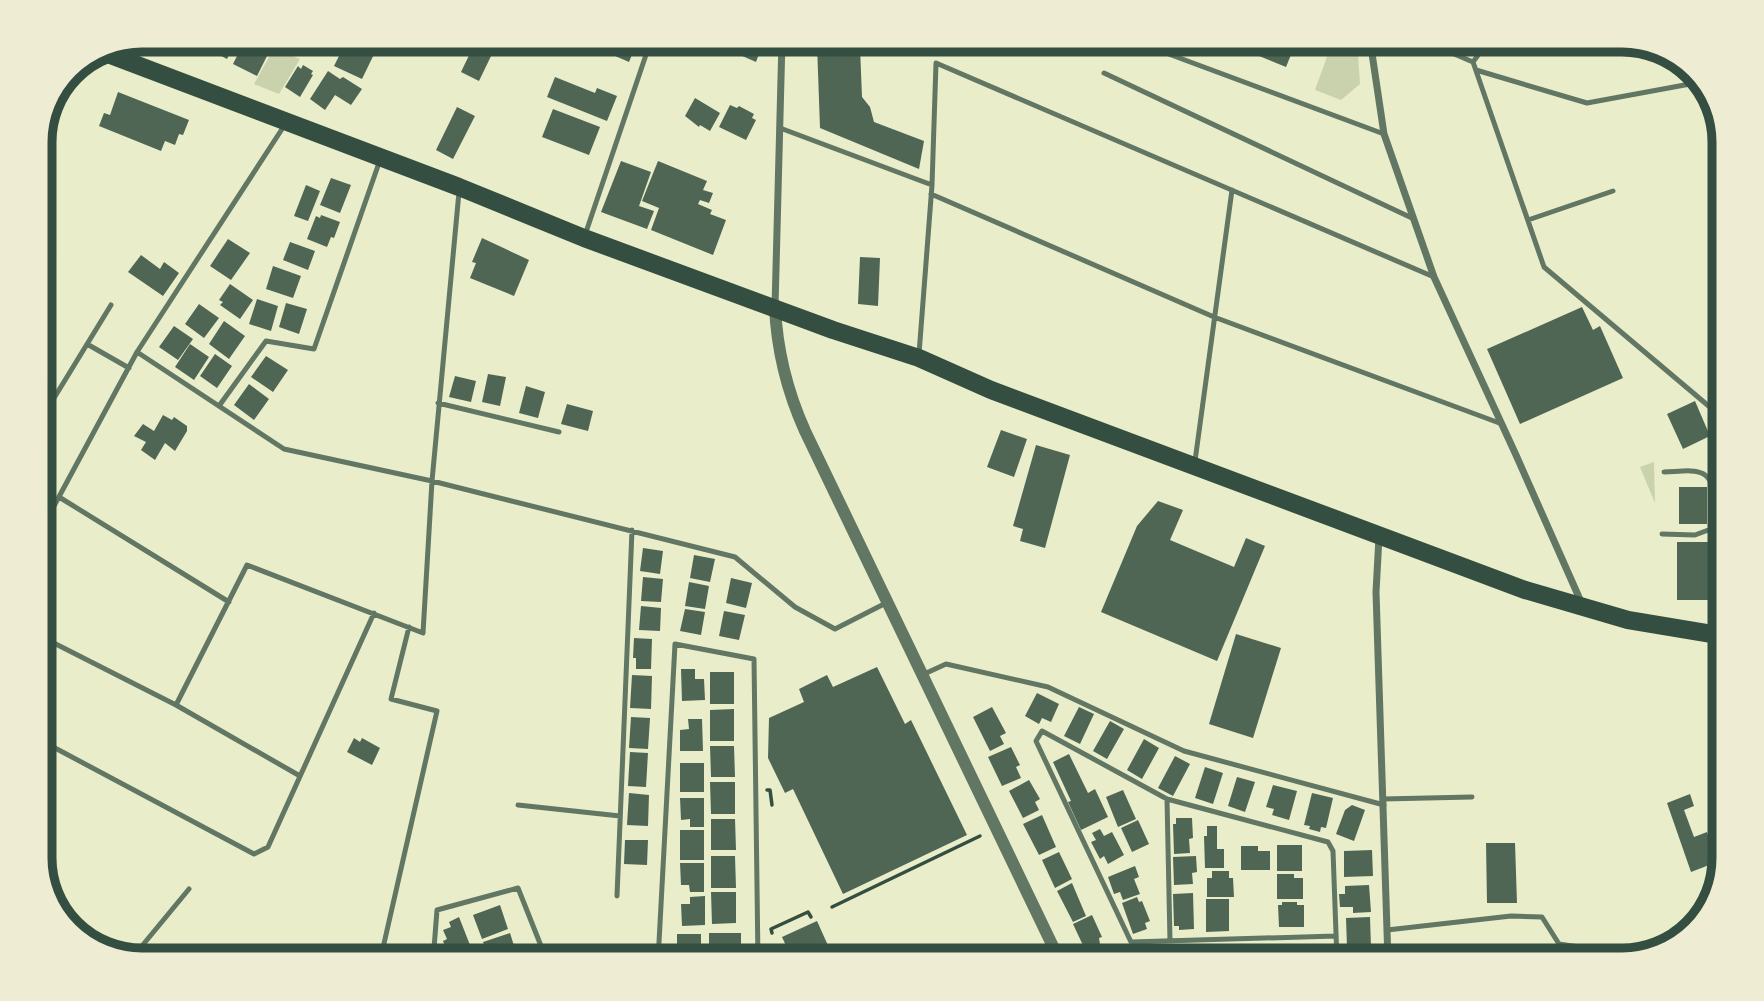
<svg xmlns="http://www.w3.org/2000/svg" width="1764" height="1001" font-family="'Public Sans',sans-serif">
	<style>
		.green { fill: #cad2ad }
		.building { fill: #4f6655 }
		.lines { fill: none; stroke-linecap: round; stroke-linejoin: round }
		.path { stroke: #344e41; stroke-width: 3.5 }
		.service { stroke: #617663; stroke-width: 5 }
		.minor { stroke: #617663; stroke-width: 7 }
		.tertiary { stroke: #617663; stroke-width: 12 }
		.primary { stroke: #344e41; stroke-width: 18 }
		.rim { fill: none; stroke: #344e41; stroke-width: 9 }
	</style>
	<rect width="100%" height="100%" fill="#e9edc9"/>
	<path class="green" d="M1333 40H1357L1360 84 1341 100 1315 90Z
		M274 48 300 59 279 94 254 84Z
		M1654 462 1655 503 1640 467Z"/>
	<path class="building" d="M171 40H194L188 53 170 43Z
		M212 40H237L227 59 208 49Z
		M245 40 269 52 257 76 233 64Z
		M347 40H425L420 50 416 48 414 53 406 49 387 55 386 50 378 46 362 79 334 66Z
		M578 40H638L629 62Z
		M736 40H764L756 62 731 51Z
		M1220 40H1297L1286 67Z
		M817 44 860 47 862 97 870 107 874 122 924 141 919 169 820 128Z
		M474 45 492 54 479 81 461 72Z
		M303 65 313 71 311 74 313 75 300 97 285 87 298 66 301 69Z
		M328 71 340 79 343 77 362 89 351 105 335 95 325 110 310 99Z
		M555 77 595 93 597 88 617 96 607 121 547 97Z
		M118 92 189 120 183 135 179 134 175 145 165 141 161 151 99 126 104 113 110 115Z
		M695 98 720 113 710 131 700 125 699 127 685 116Z
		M730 105 737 108 739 106 754 114 752 118 756 120 746 140 719 127Z
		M457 107 475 116 453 159 436 150Z
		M553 109 600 127 589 155 542 137Z
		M621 161 651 172 639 206 654 211 647 229 601 212Z
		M658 161 707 181 703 190 713 193 709 203 700 200 698 204 712 210 710 214 726 220 713 255 651 230 659 208 642 201Z
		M331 178 351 185 340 213 320 205Z
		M306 185 320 191 308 221 294 216Z
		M321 215 340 222 334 238 331 237 327 247 307 239 316 216 320 218Z
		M482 238 529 260 514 296 470 278 476 263 472 262Z
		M228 239 250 253 231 280 210 266Z
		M290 242 315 251 308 270 283 260Z
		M141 255 160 269 164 262 179 273 163 296 128 272Z
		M860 257 880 258 878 306 858 304Z
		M273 266 301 276 293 298 266 289Z
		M230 284 253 300 240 319 220 305 223 302 219 300Z
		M257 299 278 306 271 331 249 324Z
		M286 303 307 309 299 334 279 327Z
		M199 304 219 318 204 338 185 324Z
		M1582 307 1593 330 1600 326 1623 378 1520 424 1487 349Z
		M224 321 245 336 229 359 209 344Z
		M174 326 193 339 178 360 159 347Z
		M190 344 209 357 194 380 175 367Z
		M215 354 232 366 217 388 200 376Z
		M266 356 288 370 273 392 251 377Z
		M488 374 506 377 500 406 482 402Z
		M455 376 476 381 471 402 449 397Z
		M249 384 269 399 254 420 234 405Z
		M526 386 545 392 538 418 519 413Z
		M1695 401 1710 436 1683 449 1667 414Z
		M567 404 593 411 588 431 561 424Z
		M163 415 172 420 174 417 187 426V431L175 451 165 443 155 460 141 450 146 442 134 436 143 424 154 431Z
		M1001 430 1027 439 1014 477 987 467Z
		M1036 445 1070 455 1045 548 1020 541 1023 529 1013 526Z
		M1679 487H1707V524H1679Z
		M1158 501 1183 510 1170 540 1234 567 1246 538 1265 546 1217 661 1101 612 1137 526Z
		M1677 542H1708V600H1677Z
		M643 548 663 551 660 574 640 571Z
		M694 555 715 559 710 582 690 578Z
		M643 577 663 579 661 602 641 601Z
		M731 578 752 583 746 608 726 603Z
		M689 582 709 586 705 609 685 606Z
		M641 606 661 608 660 631 639 630Z
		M685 609 705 612 701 635 680 631Z
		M724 611 745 615 739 640 719 636Z
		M1236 634 1281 648 1253 738 1209 724Z
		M634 638 652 639 651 669H636V658H633Z
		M877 667 905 724 911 720 967 835 843 894 793 789 785 793 768 758 769 718 804 702 799 689 827 675 833 687Z
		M681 669H695V679H704L705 700 682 701Z
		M710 672H734V704H710Z
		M632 675 652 676 651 709 630 708Z
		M1037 693 1059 704 1051 722 1042 718 1039 724 1025 716Z
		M992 707 1006 733 1000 736 1004 744 990 751 973 717Z
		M1079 707 1094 714 1080 744 1064 736Z
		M734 709V741H710V710Z
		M631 717 650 718 648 749 629 748Z
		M688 719H702L703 751H680V730L689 729Z
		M1110 721 1124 729 1107 759 1093 751Z
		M354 738 360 742 362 738 380 748 372 765 347 752Z
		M1144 739 1159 748 1142 779 1127 770Z
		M710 746H734L735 777H711Z
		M1011 747 1020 765 1016 767 1021 778 1002 786 988 757Z
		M630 752 648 753 646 787 628 786Z
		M1069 754 1088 793 1095 789 1108 817 1081 830 1068 802 1071 801 1053 762Z
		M1175 756 1190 764 1173 796 1158 788Z
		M680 763H704V792H680Z
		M1205 767 1223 773 1213 804 1195 798Z
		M1237 777 1255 782 1245 812 1228 806Z
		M1029 780 1040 799 1035 802 1039 810 1023 818 1009 791Z
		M710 782H735V814H711Z
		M1273 785 1297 791 1289 820 1272 815 1274 809 1266 807Z
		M1123 790 1136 819 1118 827 1106 797Z
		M629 793 649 795 648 826 627 825Z
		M1312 793 1333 798 1326 828 1321 827 1320 832 1309 829 1310 826 1304 825Z
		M1690 794 1694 806 1684 810 1694 837 1707 832 1717 862 1691 872 1667 803Z
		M680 798H704V827H690V819L681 820Z
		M1352 805 1365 810 1354 841 1336 834 1345 810Z
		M1042 815 1056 847 1039 855 1023 824Z
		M1176 818H1192L1193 838 1189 839 1190 853 1174 854 1173 824H1176Z
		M711 819H735L736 850H711Z
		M1138 820 1149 844 1132 852 1121 828Z
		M1207 826H1217V849H1224V868H1205L1204 836H1207Z
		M1100 829 1104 836 1112 832 1124 855 1108 864 1104 856 1100 859 1091 842 1096 840 1092 833Z
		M680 830H704V860H680Z
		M625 840H648L647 865 624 864Z
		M1486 843H1515L1517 903H1487Z
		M1277 845H1302V871H1277Z
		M1241 846H1258V851H1270V870H1241Z
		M1372 850 1373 876 1344 877V851Z
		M1059 852 1072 879 1055 888 1042 860Z
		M711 856H735L736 888H711Z
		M1196 856 1197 872 1192 873 1193 884 1174 885 1173 857Z
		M680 863H704V892H690L689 885H681Z
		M1135 866 1139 877 1134 879 1140 894 1123 900 1120 892 1114 894 1108 877Z
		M1212 871H1229V878H1233L1234 897H1207V878H1212Z
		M1277 874H1294V878H1303V899H1277Z
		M1072 883 1086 916 1073 922 1057 891Z
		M1369 885 1371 912 1353 913V907H1340L1339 894H1345V886Z
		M711 892H736V923L712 924Z
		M1193 893 1194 929 1179 930V926H1174L1173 894Z
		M705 896V925L682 926 681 904H690V897Z
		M1137 897 1139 902 1142 901 1150 921 1145 923 1147 929 1133 934 1122 903Z
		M1206 899H1229V931L1206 932Z
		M1282 902H1297V905H1304V927H1279L1278 905H1282Z
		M500 905 508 929 482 939 473 915Z
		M1092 915 1102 937 1099 938 1101 950 1088 956 1073 924Z
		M459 917 470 945 448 954 443 941 447 939 443 930 451 927 449 922Z
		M1370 917 1371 947 1347 948 1346 918Z
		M817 921 835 961H793L782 937Z
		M510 933 516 952 489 961 483 942Z
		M709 933H741V954L735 961H709Z
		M677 934H701V961H677Z
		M1291 947H1305V961H1287V954H1292Z
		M468 948 473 959 452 961 449 956Z
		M607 948H633V961H607Z
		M564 949H586V961H564Z
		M1279 949V961H1256V958L1260 957V950Z
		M1206 951 1207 961H1192L1191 952Z
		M1246 951 1247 961H1224V952Z
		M1371 951 1372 961H1345V952Z
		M1163 954H1176V961H1163Z
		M1126 958H1143V961H1126Z"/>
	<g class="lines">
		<path class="path" d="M767 790H770L772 805
			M832 907 980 836
			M772 933 771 929 808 912 811 917"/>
		<path class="service" d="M1131 40 1384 134
			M1404 40 1426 42 1473 62
			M1489 40 1473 62 1544 267 1724 419
			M1476 70 1587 103 1701 82
			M1104 73 1414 219
			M780 128 932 185
			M931 194 1214 317 1502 424
			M1528 220 1613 191
			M585 235 651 40
			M87 344 129 368
			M137 352 284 449 432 481 735 557 795 607 835 629 888 602
			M919 354 932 185 936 63 1434 277
			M438 403 559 432
			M219 406 266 341 314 349 380 160
			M40 421 111 305
			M1195 461 1232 190
			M40 497 54 506
			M59 497 229 602
			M1662 534 1695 535 1711 529C1715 520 1715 512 1714 502 1714 464 1693 471 1664 472
			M40 556 54 506 137 352 284 126
			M40 636 176 705 300 776
			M922 675 946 664 1048 687 1184 751 1384 805
			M176 705 247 565 423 633 432 481 459 192
			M40 740 254 854 268 847 374 613
			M1167 799 1170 941
			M1383 799 1472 797
			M518 805 620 816
			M617 896 632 530
			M1387 930 1511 916 1542 917 1559 944 1640 956
			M1336 936 1131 942 1036 741 1042 731 1167 799 1328 842 1333 851 1337 961
			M132 958 189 889
			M380 961 437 711 391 699 409 627
			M433 961 437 910 518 888 547 961
			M658 961 675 644 754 659 758 961"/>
		<path class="minor" d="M1370 40 1384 134 1434 277 1516 455 1582 604
			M775 307 782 40
			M1379 537 1376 592 1388 961"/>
		<path class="tertiary" d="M775 307C777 352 787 391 805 431L1060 961"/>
		<path class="primary" d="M108 54 459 187 584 238 833 330 919 358 991 390 1525 590 1628 620 1724 636"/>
	</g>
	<path d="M0 0H1764V1001H0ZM142 52H1622A90 90 0 0 1 1712 142V858A90 90 0 0 1 1622 948H142A90 90 0 0 1 52 858V142A90 90 0 0 1 142 52Z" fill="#eeecd3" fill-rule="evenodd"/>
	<path class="rim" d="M142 52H1622A90 90 0 0 1 1712 142V858A90 90 0 0 1 1622 948H142A90 90 0 0 1 52 858V142A90 90 0 0 1 142 52Z"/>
</svg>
